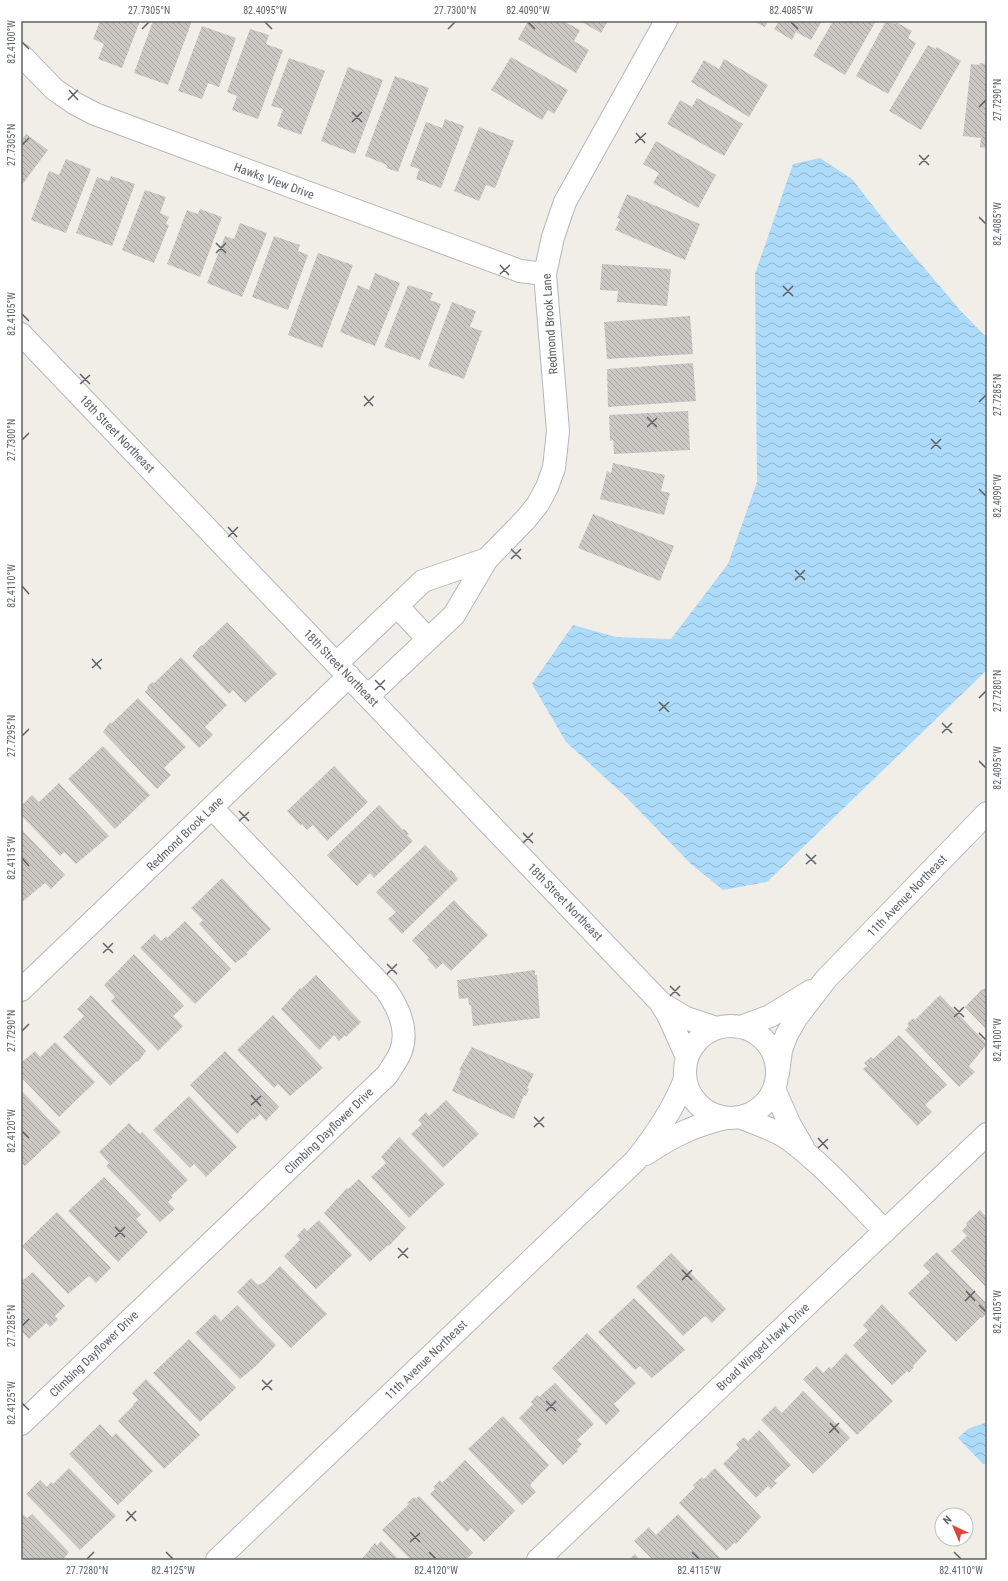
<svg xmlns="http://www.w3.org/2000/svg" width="1008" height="1581" font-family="'Roboto Condensed',sans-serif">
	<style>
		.water { fill: url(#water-waves) }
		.building { fill: url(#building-back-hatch) }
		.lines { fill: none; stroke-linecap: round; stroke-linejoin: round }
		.street-casing { stroke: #b4b7bb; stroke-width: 24 }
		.secondary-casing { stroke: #b5b9bd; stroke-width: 24 }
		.street { stroke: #fff; stroke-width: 22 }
		.secondary { stroke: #fff; stroke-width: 22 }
		.ticks { fill: none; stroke: #5e6266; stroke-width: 1.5 }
		.labels { text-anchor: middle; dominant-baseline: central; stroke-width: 4; stroke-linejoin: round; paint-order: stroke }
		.street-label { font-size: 12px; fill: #5e6266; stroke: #fff }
		.neatline { fill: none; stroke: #5e6266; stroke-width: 1.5 }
		.ticks-label { font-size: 10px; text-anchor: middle; fill: #5e6266 }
	</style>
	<defs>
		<pattern id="water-waves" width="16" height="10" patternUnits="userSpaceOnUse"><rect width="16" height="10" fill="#addbfa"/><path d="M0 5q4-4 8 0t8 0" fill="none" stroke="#90b5ce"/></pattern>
		<pattern id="building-back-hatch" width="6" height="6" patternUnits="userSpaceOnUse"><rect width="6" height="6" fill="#cbc8c4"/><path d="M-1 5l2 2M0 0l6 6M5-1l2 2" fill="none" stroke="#a8a6a3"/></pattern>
	</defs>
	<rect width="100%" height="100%" fill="#f0eee7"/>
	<path class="water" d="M820 158 852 179 887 224 960 310 987 338V670L767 882 723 890 691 864 625 796 566 742 532 684 573 625 616 637 671 639 728 564 757 482 755 274 793 164Z
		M987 1422V1464H983L958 1438 968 1429Z"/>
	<path class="building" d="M100 21H140L122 68 98 59 104 44 93 39Z
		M153 21H192L168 85 134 73Z
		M528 21H563L580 30 574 41 589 50 576 73 518 39Z
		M580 21H608L601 33Z
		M753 21H768L765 27Z
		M779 21H822L811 40 796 32 792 40 774 29Z
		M833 21H876L845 75 813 56Z
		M886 21 895 24 896 22 912 31 908 38 916 43 888 94 856 76Z
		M202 26 236 38 219 87 208 83 202 99 178 91Z
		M250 29 269 35 266 44 283 50 258 119 232 110 237 96 227 92Z
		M928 45 936 49 937 47 961 61 921 130 889 111Z
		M511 57 568 90 554 114 548 110 542 120 491 90Z
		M289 58 325 71 301 135 277 126 283 109 271 106Z
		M724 59 768 85 749 117 691 82 704 60 719 69Z
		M979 63 987 64V148L980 147 981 138 963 136 971 64 980 65Z
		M348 67 383 80 355 154 321 141Z
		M395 76 429 88 398 172 386 168 387 165 365 156Z
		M697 98 743 124 724 156 667 124 680 100 692 107Z
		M445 119 464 126 441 188 416 179 419 169 410 166 426 122 442 128Z
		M479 127 514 141 495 188 486 185 479 201 454 191Z
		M26 134 48 150 21 186V141Z
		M656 141 716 175 698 208 653 183 659 173 643 164Z
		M66 159 91 169 66 233 31 220 49 171 59 175Z
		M111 176 135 184 112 246 76 233 97 177 109 181Z
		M145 190 166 197 160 213 169 217 166 224 169 225 154 263 122 250Z
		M627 194 700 224 685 260 615 230 620 219 617 218Z
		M200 209 222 217 200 277 167 264 187 210 198 214Z
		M240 223 267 233 242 297 207 283 225 236 234 239Z
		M274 236 300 245 298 251 308 255 288 310 252 297Z
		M318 253 353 265 322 348 288 335Z
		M602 264 671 269 667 306 617 302 618 291 600 290Z
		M375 273 400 283 375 346 340 332 358 285 369 290Z
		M408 285 433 293 430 300 441 304 420 360 384 347Z
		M452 302 476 311 470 327 482 331 464 379 428 366Z
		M690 316 693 354 607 359 604 322Z
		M693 363 696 401 608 407 607 369Z
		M688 411 690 450 614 454 613 440 610 441 609 415Z
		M613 463 665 475 661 491 670 493 664 515 600 499 607 471 611 473Z
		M593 514 674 546 660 581 578 548Z
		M227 622 277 674 245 703 233 690 229 694 192 656 201 645 202 646Z
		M181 657 227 705 205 727 213 735 199 748 145 692 148 688 147 687 152 682 154 683Z
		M138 698 186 747 164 768 171 775 157 789 103 732 110 722 111 724Z
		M103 746 150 795 115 829 68 779Z
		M334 766 368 802 327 841 313 825 307 830 302 824 301 826 287 811Z
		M59 783 109 836 76 864 64 852 60 856 21 815V806L32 795 39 802Z
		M379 805 403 830 404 829 409 834 407 835 413 841 374 878 370 873 357 886 327 855Z
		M21 829 65 875 51 889 45 883 22 902Z
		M425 845 450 871 451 870 458 879 402 934 388 919 396 912 376 892Z
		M222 878 271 929 246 953 248 954 235 963 199 924 203 920 191 908Z
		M454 900 488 935 451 971 443 963 436 969 427 959 429 958 412 940Z
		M185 921 231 969 195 1004 140 948 154 934 161 941 166 936 167 938Z
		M134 954 184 1006 173 1016 183 1026 158 1051 111 1001 115 997 104 985Z
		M535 970V975H537L540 1018 473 1026 471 1005H469L468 998 459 999 457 980Z
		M316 975 361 1022 346 1037 345 1035 339 1041 334 1035 319 1050 281 1009 300 988 301 989Z
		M987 986V1030L965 1007 982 989 983 990Z
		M91 995 146 1051 138 1062 137 1061 110 1086 63 1037 84 1016 77 1009Z
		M940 995 987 1044 969 1066 975 1072 959 1087 905 1030 909 1026 907 1024 913 1018 915 1020Z
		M273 1015 323 1068 290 1096 278 1084 274 1088 237 1050Z
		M899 1035 947 1085 925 1105 932 1112 917 1126 863 1069 867 1066 864 1063 871 1057 873 1059Z
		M55 1042 95 1082 59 1117 21 1077V1063L35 1051 40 1057Z
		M472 1047 534 1074 527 1088 529 1089 526 1096 524 1095 514 1119 452 1091 461 1071 459 1070Z
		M225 1051 279 1107 266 1121 260 1114 254 1120 253 1118 237 1134 190 1085Z
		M21 1090 61 1132 25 1166 21 1162Z
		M189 1096 237 1147 206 1177 194 1164 190 1168 153 1130Z
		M446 1100 479 1134 443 1168 411 1134 422 1124 418 1120 426 1112 429 1116Z
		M129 1123 140 1134 142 1132 188 1180 171 1196 173 1197 168 1202 175 1209 160 1222 106 1166 109 1163 99 1152Z
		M399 1137 445 1184 409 1218 371 1177 386 1163 381 1157Z
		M104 1177 141 1215 136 1219 148 1232 118 1262 68 1211Z
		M359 1179 406 1228 389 1246 388 1245 370 1262 324 1213 347 1188 348 1189Z
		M980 1210 987 1218V1288L951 1251 967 1236 962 1231 967 1225 966 1223Z
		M57 1212 111 1268 96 1283 89 1276 68 1294 22 1246Z
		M319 1220 352 1255 316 1289 284 1256 300 1240 297 1236 304 1228 307 1231Z
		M937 1252 987 1304V1313L982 1318 981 1317 956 1342 908 1293 930 1272 923 1265Z
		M671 1253 726 1309 712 1323 705 1316 683 1336 636 1287Z
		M280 1266 327 1314 291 1348 237 1292 251 1278 258 1285 264 1282Z
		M33 1272 65 1306 55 1316 58 1319 50 1327 46 1323 29 1339 21 1331V1280H23Z
		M634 1298 685 1350 652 1378 640 1366 635 1370 598 1332Z
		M882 1304 927 1351 913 1366 914 1367 909 1373 907 1371 892 1385 853 1345 868 1330 863 1325Z
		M237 1305 276 1345 256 1366 240 1379 195 1333 215 1314 221 1321Z
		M587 1333 636 1383 614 1404 620 1411 606 1425 552 1368Z
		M189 1339 236 1388 200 1422 153 1373Z
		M846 1353 893 1401 857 1435 803 1379 817 1366 823 1373 829 1367 831 1369Z
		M146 1379 200 1435 164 1469 118 1421 134 1405 133 1404 138 1400 132 1393Z
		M555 1383 594 1424 577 1440 582 1444 577 1449 578 1451 563 1465 519 1418 533 1404 531 1402 537 1395 539 1397Z
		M803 1391 850 1438 813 1474 761 1420 775 1406 782 1413Z
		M503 1416 549 1465 530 1485 536 1492 522 1505 468 1449Z
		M100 1424 112 1437 116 1433 153 1471 118 1505 69 1454Z
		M759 1430 791 1465 774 1481 777 1483 771 1489 768 1486 756 1498 723 1464 739 1448 736 1444 744 1437 748 1441Z
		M465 1460 515 1511 484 1542 471 1528 467 1532 430 1494 435 1489 433 1487 440 1480 442 1483Z
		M69 1468 116 1516 80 1550 26 1494 40 1480 47 1487 51 1482 53 1484Z
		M715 1468 761 1517 736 1544 734 1543 726 1551 679 1503 695 1487 693 1485 702 1477 704 1479Z
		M419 1496 473 1553 465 1560H411L382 1530 409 1504 407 1503 414 1497 416 1499Z
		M21 1512 27 1518 32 1514 69 1552 63 1560H21Z
		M678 1514 722 1560H653L634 1541 649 1527 656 1535Z
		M381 1541 399 1560H361L375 1543 377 1546Z
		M635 1554 640 1560H629Z"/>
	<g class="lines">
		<defs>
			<path id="street" d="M21 55 54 89 74 103 95 114 520 271 545 274
				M397 606 428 639
				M337 663 423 581 487 559
				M368 696 454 615 487 559 526 519 538 504 547 487 554 468 558 431 545 274 553 237 565 202 666 21
				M21 990 349 676
				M21 1424 387 1075C392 1067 398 1059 401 1051 409 1029 398 1007 386 990L212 808
				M538 1560 987 1134"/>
			<path id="secondary" d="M21 334 660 1002 668 1015 687 1057
				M661 1003 686 1018 716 1028
				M685 1072a46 46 0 1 1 92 0a46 46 0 1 1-92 0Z
				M741 1027 770 1016 811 991
				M778 1073 781 1050 787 1034 797 1017 826 979 987 813
				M774 1089 790 1125 803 1147
				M742 1118C757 1124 773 1129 787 1138 823 1164 854 1200 885 1231
				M646 1154C672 1136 695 1125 726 1118
				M217 1560 635 1161C656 1135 673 1110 685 1079"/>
		</defs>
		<use href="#street" class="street-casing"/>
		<use href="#secondary" class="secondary-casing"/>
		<use href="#street" class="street"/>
		<use href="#secondary" class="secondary"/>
	</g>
	<path class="ticks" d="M265 22 272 29M528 22 535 29M791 22 798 29M142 29 149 22M448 29 455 22M22 42 29 49M69 90 78 100M68 100 78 90M979 107 986 100M352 112 362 122M352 122 362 112M636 133 645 143M635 143 646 133M22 145 29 138M919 155 929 165M919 165 929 155M979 217 986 224M216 243 226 253M216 253 226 243M500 265 509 275M500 274 510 265M783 286 793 296M783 296 793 286M22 314 29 321M80 374 90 384M80 384 90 375M364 396 373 406M979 402 986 395M364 406 374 396M647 417 657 427M647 427 657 418M931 439 941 449M22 440 29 433M931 449 941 439M979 489 986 496M228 527 237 537M228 537 238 527M511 549 521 559M511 559 521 549M795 570 805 580M795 580 805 570M22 586 29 594M92 659 101 669M92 668 102 659M375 680 385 690M375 690 385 680M979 698 986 691M659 702 669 712M659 711 669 702M942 723 952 733M942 733 952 723M22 736 29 729M979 761 986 768M239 811 249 821M239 821 249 812M523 833 533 843M523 843 533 833M806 854 816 864M22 858 29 866M806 864 816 855M103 943 113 953M103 953 113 943M387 964 397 974M387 974 397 964M670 986 680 996M670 996 680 986M954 1007 964 1017M954 1017 964 1007M22 1031 29 1024M979 1033 986 1040M251 1095 261 1106M251 1105 261 1096M534 1117 544 1127M534 1127 544 1117M22 1131 29 1138M818 1138 828 1149M818 1148 828 1139M115 1227 125 1237M115 1237 125 1227M398 1248 408 1258M398 1258 408 1248M682 1270 692 1280M682 1280 692 1270M966 1291 975 1301M965 1301 975 1291M979 1305 986 1312M22 1326 29 1319M262 1380 272 1390M262 1390 272 1380M546 1401 556 1411M22 1403 29 1410M546 1411 556 1401M830 1423 839 1433M829 1433 839 1423M127 1511 136 1521M126 1521 136 1511M410 1532 420 1542M410 1542 420 1533M166 1552 173 1559M429 1552 436 1559M692 1552 699 1559M954 1552 961 1559M87 1559 94 1552"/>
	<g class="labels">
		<g class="street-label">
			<text transform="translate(274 181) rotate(20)">Hawks View Drive</text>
			<text transform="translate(550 324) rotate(-94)">Redmond Brook Lane</text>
			<text transform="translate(117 434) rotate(46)">18th Street Northeast</text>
			<text transform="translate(341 668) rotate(46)">18th Street Northeast</text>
			<text transform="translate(185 834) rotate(-44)">Redmond Brook Lane</text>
			<text transform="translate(907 896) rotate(-46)">11th Avenue Northeast</text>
			<text transform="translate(565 902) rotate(46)">18th Street Northeast</text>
			<text transform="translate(329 1131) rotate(-44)">Climbing Dayflower Drive</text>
			<text transform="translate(763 1347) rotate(-43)">Broad Winged Hawk Drive</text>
			<text transform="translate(94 1354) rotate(-44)">Climbing Dayflower Drive</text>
			<text transform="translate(426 1360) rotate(-44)">11th Avenue Northeast</text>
		</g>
	</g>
	<rect width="1008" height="1581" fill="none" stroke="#ffffff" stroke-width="44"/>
	<g transform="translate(954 1527) rotate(316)"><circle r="19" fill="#ffffff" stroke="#bfc0c2"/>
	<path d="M0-3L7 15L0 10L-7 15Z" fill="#df453d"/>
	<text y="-6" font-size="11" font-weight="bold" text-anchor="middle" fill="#5e6266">N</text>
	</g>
	<rect x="22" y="22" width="964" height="1537" class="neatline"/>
	<g class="ticks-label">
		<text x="149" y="14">27.7305°N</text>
		<text x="265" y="14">82.4095°W</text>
		<text x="455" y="14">27.7300°N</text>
		<text x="528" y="14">82.4090°W</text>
		<text x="791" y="14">82.4085°W</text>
		<text transform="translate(11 42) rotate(-90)" y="4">82.4100°W</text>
		<text transform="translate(997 100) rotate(-90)" y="4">27.7290°N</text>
		<text transform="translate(11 145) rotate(-90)" y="4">27.7305°N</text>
		<text transform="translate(997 224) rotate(-90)" y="4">82.4085°W</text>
		<text transform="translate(11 314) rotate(-90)" y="4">82.4105°W</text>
		<text transform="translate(997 395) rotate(-90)" y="4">27.7285°N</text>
		<text transform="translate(11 440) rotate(-90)" y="4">27.7300°N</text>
		<text transform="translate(997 496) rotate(-90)" y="4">82.4090°W</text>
		<text transform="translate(11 586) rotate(-90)" y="4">82.4110°W</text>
		<text transform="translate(997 691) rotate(-90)" y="4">27.7280°N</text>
		<text transform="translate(11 736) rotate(-90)" y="4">27.7295°N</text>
		<text transform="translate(997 768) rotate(-90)" y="4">82.4095°W</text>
		<text transform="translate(11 858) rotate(-90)" y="4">82.4115°W</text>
		<text transform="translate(11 1031) rotate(-90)" y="4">27.7290°N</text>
		<text transform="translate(997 1040) rotate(-90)" y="4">82.4100°W</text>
		<text transform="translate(11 1131) rotate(-90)" y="4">82.4120°W</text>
		<text transform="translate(997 1312) rotate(-90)" y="4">82.4105°W</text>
		<text transform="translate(11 1326) rotate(-90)" y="4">27.7285°N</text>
		<text transform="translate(11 1403) rotate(-90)" y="4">82.4125°W</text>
		<text x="87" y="1574">27.7280°N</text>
		<text x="173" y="1574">82.4125°W</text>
		<text x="436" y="1574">82.4120°W</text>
		<text x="699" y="1574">82.4115°W</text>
		<text x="961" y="1574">82.4110°W</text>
	</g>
</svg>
